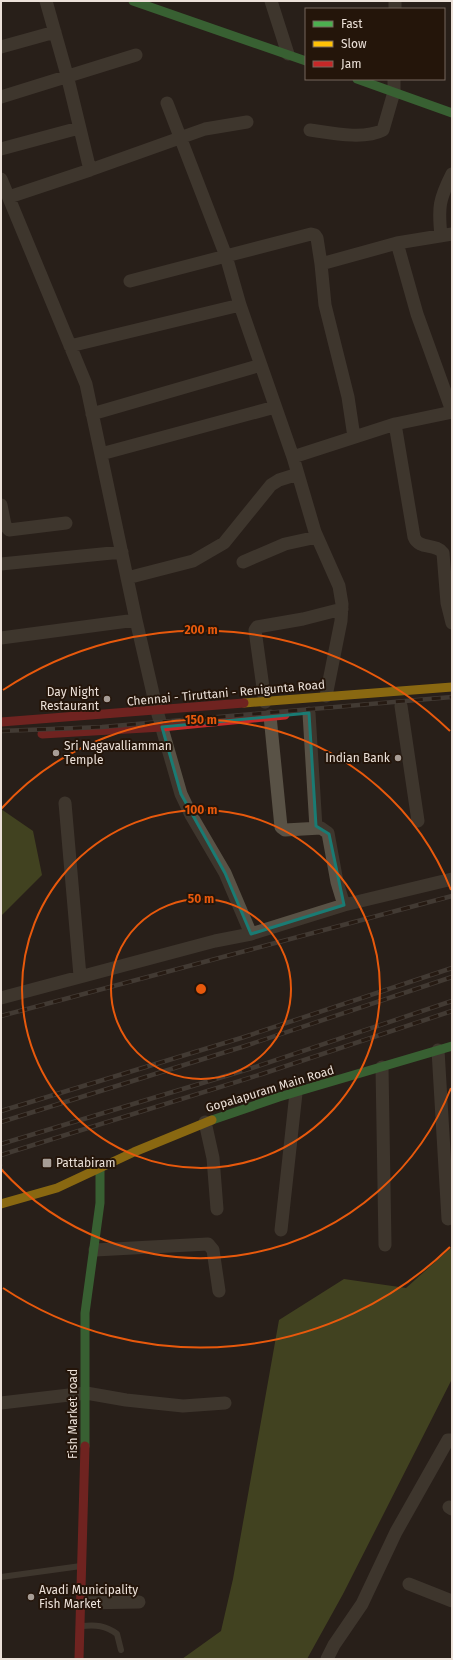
<svg xmlns="http://www.w3.org/2000/svg" width="453" height="1660" font-family="'Fira Sans',sans-serif">
	<style>
		.water { fill: #606d28 }
		.lines { fill: none; stroke-linecap: round; stroke-linejoin: round }
		.path { stroke: #5c564d; stroke-width: 2; stroke-dasharray: 2 3; stroke-linecap: butt }
		.lane { stroke: #595246; stroke-width: 6 }
		.street { stroke: #595246; stroke-width: 13 }
		.fast { stroke: #4caf50; stroke-width: 9 }
		.slow { stroke: #ffc107; stroke-width: 9 }
		.jam { stroke: #c62828; stroke-width: 9 }
		.rail-casing { stroke: #625b53; stroke-width: 4.5 }
		.rail { stroke: #24150a; stroke-width: 3; stroke-dasharray: 9; stroke-linecap: butt }
		.marked { fill: none; stroke: #1a7b73; stroke-width: 3; stroke-linejoin: round }
		.ring { fill: none; stroke: #e8590c; stroke-width: 2 }
		.poi-dot { fill: #a79d96; stroke: #24150a; stroke-width: 1.5 }
		.labels { text-anchor: middle; dominant-baseline: central; stroke-width: 4; stroke-linejoin: round; paint-order: stroke }
		.poi-label { font-size: 12px; fill: #ece1d9; stroke: #24150a; text-anchor: start }
		.street-label { font-size: 12px; fill: #ece1d9; stroke: #24150a }
		.centre { fill: #e8590c; stroke: #24150a; stroke-width: 2 }
		.ring-label { font-size: 12px; text-anchor: middle; font-weight: bold; fill: #e8590c; stroke: #24150a; stroke-width: 4; stroke-linejoin: round; paint-order: stroke }
	</style>
	<rect width="100%" height="100%" fill="#281f19"/>
	<path class="water" d="M1 809 33 831 42 875 1 916Z
		M452 1247V1379L343 1594 307 1659H182L221 1631 233 1579 279 1320 344 1279 406 1288Z"/>
	<g class="lines">
		<path class="path" d="M1 1164 4 1174"/>
		<path class="lane" d="M1 1577 81 1566
			M82 1626C96 1625 105 1625 117 1634L121 1650"/>
		<path class="street" d="M271 1 288 54
			M395 9V1
			M1 47 55 32
			M1 97 136 55
			M310 130C331 133 364 140 383 130L394 92V79
			M1 149 79 128
			M90 170 205 129 247 122
			M1 179 86 384 136 620 157 711 181 794 191 815 225 873 251 934
			M9 197 90 170 67 75 46 1
			M441 236C438 207 439 200 452 174
			M397 243 452 234
			M130 281 226 256 167 103
			M240 305 226 256 311 234 315 235 317 238 321 264
			M70 346 240 305 293 457 315 532 339 586 342 604 341 621 326 696
			M92 414 261 365
			M395 424 414 537C419 550 436 543 443 553L447 603 452 623
			M354 437 348 397 325 305 321 264 397 243 417 314 452 411
			M101 454 275 407
			M293 457 395 424 452 412
			M1 505 5 525 9 530 66 523
			M243 562 285 544 317 537
			M1 564 122 552
			M127 578 193 561 224 543 271 485 279 480 298 474
			M1 638 136 620
			M265 702 255 630 257 627 303 619 342 609
			M401 706 418 821
			M309 713 316 828
			M270 716 281 827 285 830 321 828 328 833 337 882 344 905
			M65 803 80 976
			M1 998 215 941 251 934 344 905 452 879
			M438 1050 448 1219
			M382 1067 385 1245
			M205 1122 213 1158 217 1209
			M281 1230 296 1093
			M95 1250 208 1244 213 1250 219 1291
			M1 1403 86 1393 126 1400 183 1406 225 1403
			M449 1507 452 1509
			M409 1584 452 1601
			M81 1603 139 1602
			M327 1659 334 1645 362 1604 396 1532 448 1440H452"/>
		<path class="fast" d="M133 1 306 61
			M357 79 452 113
			M212 1120 279 1097 452 1046
			M85 1446V1313L100 1203V1169"/>
		<path class="slow" d="M244 703 452 687
			M1 1204 57 1188 134 1152 212 1120"/>
		<path class="jam" d="M1 722 244 703
			M42 734 162 727 285 715
			M79 1659 85 1446"/>
		<defs>
			<path id="rail" d="M1 731 102 727 452 697
				M1 1016 452 896
				M1 1111 241 1038 452 968
				M1 1122 245 1046 452 977
				M1 1144 252 1068 452 1001
				M1 1155 262 1074 452 1011"/>
		</defs>
		<use href="#rail" class="rail-casing"/>
		<use href="#rail" class="rail"/>
	</g>
	<path d="M0 0H453V1660H0ZM309 713 316 826 329 834 344 905 251 934 225 873 181 794 162 727Z" fill="#281f19" fill-opacity=".55" fill-rule="evenodd"/>
	<path class="marked" d="M309 713 316 826 329 834 344 905 251 934 225 873 181 794 162 727Z"/>
	<g class="ring">
		<circle cx="201" cy="989" r="90"/>
		<circle cx="201" cy="989" r="179"/>
		<path d="M451 1088A269 269 0 0 1 1 1169M1 809A269 269 0 0 1 451 890"/>
		<path d="M450 1247A359 359 0 0 1 3 1288M3 690A359 359 0 0 1 450 731"/>
	</g>
	<g class="poi-dot">
		<circle cx="107" cy="699" r="4"/>
		<circle cx="56" cy="753" r="4"/>
		<circle cx="398" cy="758" r="4"/>
		<rect x="42" y="1158" width="10" height="10" rx="2"/>
		<circle cx="31" cy="1597" r="4"/>
	</g>
	<g class="labels">
		<g class="poi-label">
			<text x="99" y="692" text-anchor="end">Day Night<tspan x="99" dy="14">Restaurant</tspan></text>
			<text x="64" y="746">Sri Nagavalliamman<tspan x="64" dy="14">Temple</tspan></text>
			<text x="390" y="758" text-anchor="end">Indian Bank</text>
			<text x="56" y="1163">Pattabiram</text>
			<text x="39" y="1590">Avadi Municipality<tspan x="39" dy="14">Fish Market</tspan></text>
		</g>
		<g class="street-label">
			<text transform="translate(226 693) rotate(-5)">Chennai - Tiruttani - Renigunta Road</text>
			<text transform="translate(270 1089) rotate(-17)">Gopalapuram Main Road</text>
			<text transform="translate(73 1414) rotate(-90)">Fish Market road</text>
		</g>
	</g>
	<circle cx="201" cy="989" r="6" class="centre"/>
	<g class="ring-label">
		<text x="201" y="634">200 m</text>
		<text x="201" y="724">150 m</text>
		<text x="201" y="814">100 m</text>
		<text x="201" y="903">50 m</text>
	</g>
	<rect width="453" height="1660" fill="none" stroke="#ece1d9" stroke-width="4"/>
	<rect x="305" y="8" width="140" height="72" fill="#24150a" stroke="#74675d"/>
	<rect x="313" y="21" width="20" height="6" fill="#4caf50" stroke="#74675d"/>
	<text x="341" y="28" font-size="12" fill="#ece1d9">Fast</text>
	<rect x="313" y="41" width="20" height="6" fill="#ffc107" stroke="#74675d"/>
	<text x="341" y="48" font-size="12" fill="#ece1d9">Slow</text>
	<rect x="313" y="61" width="20" height="6" fill="#c62828" stroke="#74675d"/>
	<text x="341" y="68" font-size="12" fill="#ece1d9">Jam</text>
</svg>
